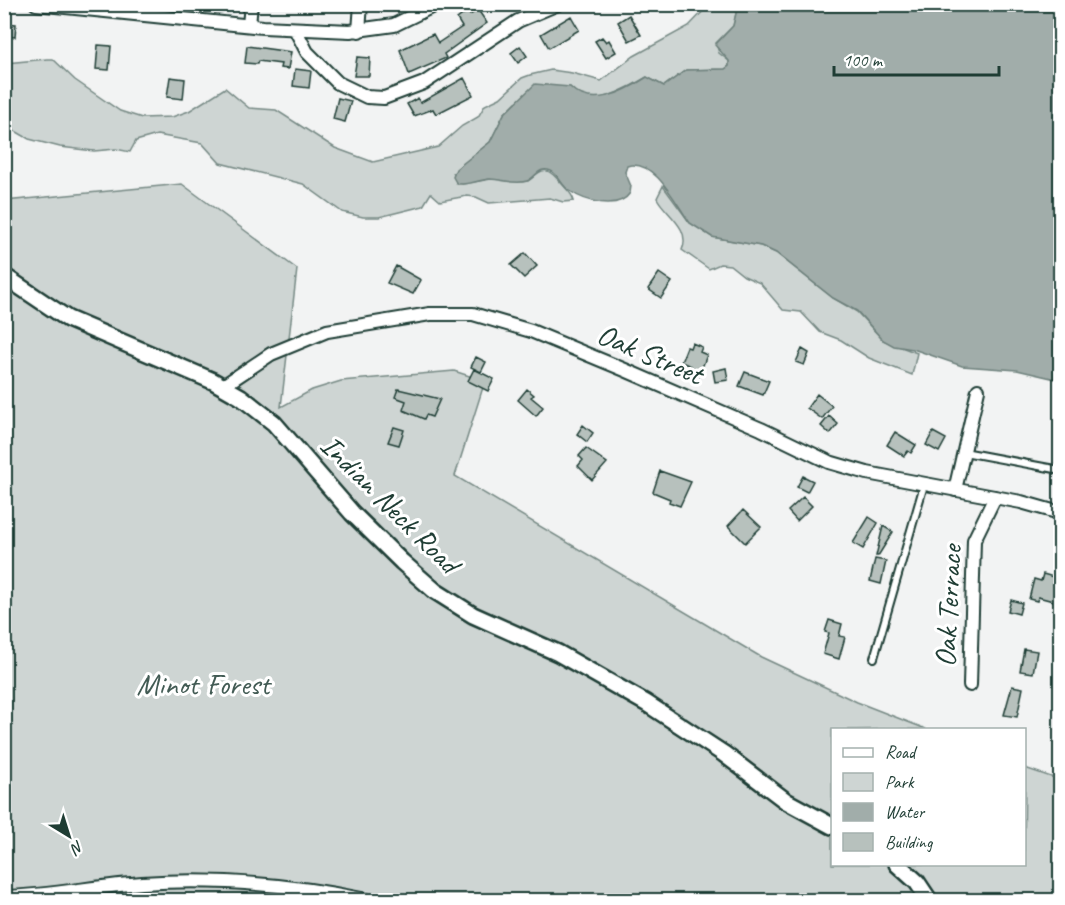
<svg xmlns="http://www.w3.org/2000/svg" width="1065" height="905" font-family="Caveat,sans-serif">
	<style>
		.green { fill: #ced5d3; stroke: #768984; stroke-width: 1.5 }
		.water { fill: #a1adaa; stroke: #6d807b; stroke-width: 1.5 }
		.building { fill: #b7c1bd; stroke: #1f3d34; stroke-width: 1.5 }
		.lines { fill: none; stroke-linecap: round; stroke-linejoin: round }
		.service-casing { stroke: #1f3d34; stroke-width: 10 }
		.minor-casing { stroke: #1f3d34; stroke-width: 16 }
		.tertiary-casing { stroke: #1f3d34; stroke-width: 20 }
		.service { stroke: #fff; stroke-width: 6 }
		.minor { stroke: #fff; stroke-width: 12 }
		.tertiary { stroke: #fff; stroke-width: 15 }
		.labels { text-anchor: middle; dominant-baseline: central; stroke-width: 6; stroke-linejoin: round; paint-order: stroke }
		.street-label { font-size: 30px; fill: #1f3d34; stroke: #fff }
		.park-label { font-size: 30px; fill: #425b54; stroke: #fff }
	</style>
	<rect width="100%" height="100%" fill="#f2f3f3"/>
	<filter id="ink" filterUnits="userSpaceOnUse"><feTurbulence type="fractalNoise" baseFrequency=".0167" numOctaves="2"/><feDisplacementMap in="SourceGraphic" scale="12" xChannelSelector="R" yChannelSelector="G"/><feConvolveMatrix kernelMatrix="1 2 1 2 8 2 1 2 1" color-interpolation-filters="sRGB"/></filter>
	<g filter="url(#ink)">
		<path class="green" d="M709 5H738L733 26 716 43 719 53 729 61V66L725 69 686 70 664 86 647 77C634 85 601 103 585 98 579 97 574 91 570 87L516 102 504 114 490 142 453 173 462 184 491 179 528 181C545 166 547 167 563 185 568 191 572 193 574 201L563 202 550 198 489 203 476 197 467 196 440 201 431 193 423 206 379 217H363L342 212 303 184 220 163 202 143 157 135 136 141 130 152 116 149 94 151 60 147 29 139 5 125 6 63 47 59H53L75 80 120 111 142 118 172 117 189 111 225 88 249 108 276 110 335 148 373 162 438 147 462 126 478 117 485 105 500 98 522 78 530 75 551 70 572 73 601 81 634 56 689 26Z
			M182 184 297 269 281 407 312 390 341 381 454 371 485 381 455 476 761 657 857 702 926 729 832 730V864H1024L1025 768 1060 780V900H5V201Z
			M663 186 690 223 712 237 761 246 776 253 833 298 857 312 883 340 917 353 912 375 869 358 841 340 820 332 801 312 783 310 760 283 744 276 730 265 720 264 709 269 682 250C692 228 664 213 657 198Z"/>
		<path class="water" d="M738 5H1060V380L1017 370 962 366 913 349 894 346 883 340 857 311 833 298 776 253 761 246 712 237 690 223C676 204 655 158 627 166L625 172 631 186 630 193C618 211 584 201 570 191 562 187 559 175 551 171 538 166 536 178 527 181 515 185 502 179 490 179 479 180 468 185 457 184L453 177 456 169 490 142 504 114 535 84 570 87C592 109 624 92 647 77L664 86 686 70 725 69 729 66V61L715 45 733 26Z"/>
		<path class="building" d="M478 10 487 23 444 54 446 58 409 74 400 50 433 34 438 43 462 27 457 19 468 11 470 15Z
			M629 15 641 35 629 41 618 22Z
			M571 16 579 30 549 48 541 34Z
			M4 23 16 24 15 37 4 36Z
			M602 37 606 42 609 40 616 52 606 58 595 41Z
			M98 45 111 46 109 70 96 69Z
			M247 46 291 52 288 69 280 68 281 64 258 61 257 64 245 63Z
			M520 46 527 56 518 63 511 53Z
			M357 57 370 58 369 76H354Z
			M295 69 311 71 309 88 293 86Z
			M170 77 185 79 183 99 167 97Z
			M464 78 473 95 436 114 433 109 414 116 407 104 418 98 420 103Z
			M338 98 351 101 345 122 333 119Z
			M525 253 537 266 524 278 511 265Z
			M396 266 421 280 413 294 387 283Z
			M659 273 672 282 661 298 648 289Z
			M692 343 702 347 700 352 707 355 698 378 688 374 691 366 681 362 687 347 690 348Z
			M802 349 809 353 804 365 796 362Z
			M476 357 486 362 481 372 471 367Z
			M726 368 728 380 715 382 713 371Z
			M474 369 494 379 488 391 468 381Z
			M745 372 769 381 763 395 739 386Z
			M398 389 440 399 432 417 426 415 424 419 403 410 406 401 395 397Z
			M527 389 534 395 531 397 543 407 536 416 518 400Z
			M817 394 832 406 822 419 807 408Z
			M829 416 838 424 830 434 821 426Z
			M583 425 593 433 587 442 577 434Z
			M394 427 404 430 399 445 388 442Z
			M895 432 916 445 911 453 908 451 904 456 887 445Z
			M933 432 946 439 939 452 926 445Z
			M586 448 607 463 592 480 578 466 583 460 579 456Z
			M660 471 691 482 680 506 669 502 670 499 653 492Z
			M803 476 813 481 807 492 797 487Z
			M803 497 812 506 797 521 788 511Z
			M743 510 761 527 745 543 728 526Z
			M869 517 878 523 863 549 853 543Z
			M883 526 893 532 878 556H876Z
			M875 559 886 561 881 584 870 581Z
			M1043 574 1057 578 1055 586 1060 588 1057 602 1038 597 1037 601 1029 599 1034 579 1041 581Z
			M1011 600 1022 603 1019 614 1008 611Z
			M829 620 842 624 839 636 845 637 839 659 823 654 829 633 825 632Z
			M1024 649 1037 651 1033 673 1020 671Z
			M1012 686 1023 688 1017 717 1004 715Z"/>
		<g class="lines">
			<defs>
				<path id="service" d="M964 452 1060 470
					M874 658 924 485"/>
				<path id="minor" d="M36 4 263 27 350 31 394 25 437 4
					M249 25 251 4
					M295 29 307 52 338 83 367 97 384 98 424 83 518 21 558 4
					M359 31 361 4
					M223 386 271 354 327 331 430 314H473L531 331 625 370 761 429 829 462 867 473 1021 502 1060 513
					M955 490 978 390
					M970 685 974 540 995 497
					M4 897C51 896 96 886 142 883 216 878 294 885 367 900"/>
				<path id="tertiary" d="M4 276 68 319 213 381 241 397 274 423 352 513 402 562 435 591 473 615 558 653 646 703 724 754 786 801 832 826
					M897 864 917 882 929 900"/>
			</defs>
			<use href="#service" class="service-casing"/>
			<use href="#minor" class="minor-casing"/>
			<use href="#tertiary" class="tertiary-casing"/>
			<use href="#service" class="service"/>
			<use href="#minor" class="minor"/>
			<use href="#tertiary" class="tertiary"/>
		</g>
	</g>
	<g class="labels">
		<g class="street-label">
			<text transform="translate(650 354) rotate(23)">Oak Street</text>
			<text transform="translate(390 504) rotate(45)">Indian Neck Road</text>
			<text transform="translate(948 606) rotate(-87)">Oak Terrace</text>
		</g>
		<g class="park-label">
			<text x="203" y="684">Minot Forest</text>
		</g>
	</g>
	<rect width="1065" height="905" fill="none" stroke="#fff" stroke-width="24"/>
	<rect x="12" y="12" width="1041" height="881" fill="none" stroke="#1f3d34" stroke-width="2" filter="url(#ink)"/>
	<rect x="831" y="728" width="195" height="138" fill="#ffffff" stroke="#a5b1ae" stroke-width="1.5"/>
	<rect x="843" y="748" width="30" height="9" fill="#ffffff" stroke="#a5b1ae" stroke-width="1.5"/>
	<text x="885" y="758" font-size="18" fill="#1f3d34">Road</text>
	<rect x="843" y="773" width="30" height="18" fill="#ced5d3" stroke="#a5b1ae" stroke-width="1.5"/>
	<text x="885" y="788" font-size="18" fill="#1f3d34">Park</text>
	<rect x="843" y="803" width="30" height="18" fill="#a1adaa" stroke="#a5b1ae" stroke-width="1.5"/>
	<text x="885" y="818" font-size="18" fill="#1f3d34">Water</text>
	<rect x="843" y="833" width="30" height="18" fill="#b7c1bd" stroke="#a5b1ae" stroke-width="1.5"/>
	<text x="885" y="848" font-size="18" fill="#1f3d34">Building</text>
	<g transform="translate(69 836) rotate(142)" stroke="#ffffff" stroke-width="4.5" paint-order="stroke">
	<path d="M0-4.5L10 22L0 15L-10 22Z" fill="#1f3d34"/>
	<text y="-9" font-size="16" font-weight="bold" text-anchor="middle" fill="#1f3d34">N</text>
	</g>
	<path d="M834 66v9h165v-9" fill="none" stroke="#1f3d34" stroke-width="3"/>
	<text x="843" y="66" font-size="18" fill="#1f3d34" stroke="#ffffff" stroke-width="4.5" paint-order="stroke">100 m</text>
</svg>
